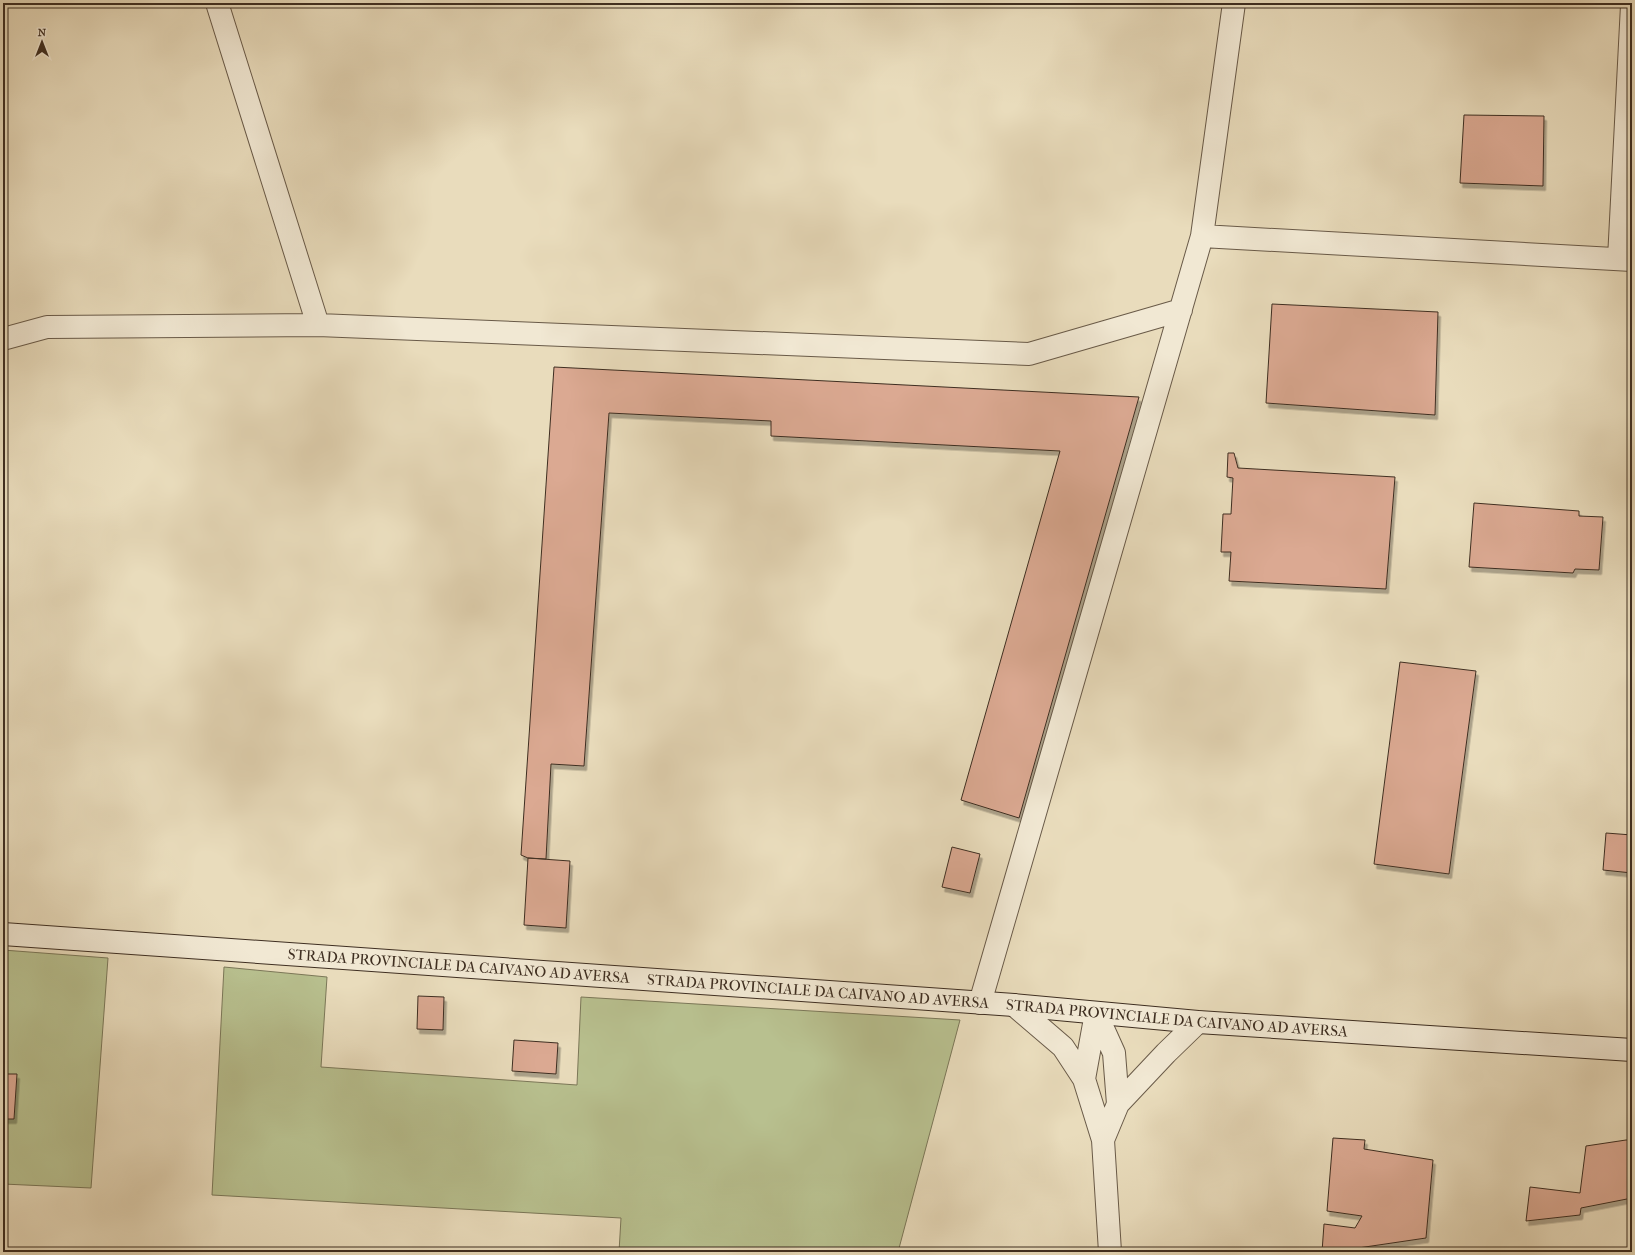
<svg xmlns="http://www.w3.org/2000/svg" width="1635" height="1255" font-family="'IM FELL French Canon',serif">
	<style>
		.green { fill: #b8c08f; stroke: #7b7758 }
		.building { fill: #dba992; stroke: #3e2e21; filter: url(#shadow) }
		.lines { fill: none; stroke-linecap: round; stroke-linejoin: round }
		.minor-casing { stroke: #695a48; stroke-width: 24 }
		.secondary-casing { stroke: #3e2e21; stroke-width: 24 }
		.minor { stroke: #f1e8d3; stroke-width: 22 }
		.secondary { stroke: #f1e8d3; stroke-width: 22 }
		.labels { text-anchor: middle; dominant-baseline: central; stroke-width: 3.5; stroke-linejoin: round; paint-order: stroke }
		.street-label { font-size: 15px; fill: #3e2e21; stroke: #f1e8d3 }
	</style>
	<defs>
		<filter id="shadow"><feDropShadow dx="2.5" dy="4.5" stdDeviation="0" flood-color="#0004"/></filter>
	</defs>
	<rect width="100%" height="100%" fill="#e9dcbc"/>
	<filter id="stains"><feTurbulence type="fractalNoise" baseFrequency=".005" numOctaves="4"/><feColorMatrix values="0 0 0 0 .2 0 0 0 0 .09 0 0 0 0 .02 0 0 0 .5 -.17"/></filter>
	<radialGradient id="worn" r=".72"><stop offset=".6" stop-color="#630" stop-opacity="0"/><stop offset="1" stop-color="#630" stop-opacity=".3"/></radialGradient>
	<path class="green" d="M3 950 108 958 91 1188 3 1184Z
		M224 967 327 977 321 1067 577 1085 581 997 960 1020 898 1252H619L621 1218 212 1195Z"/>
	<path class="building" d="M1464 115 1544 116 1543 186 1460 183Z
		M1272 304 1438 312 1435 415 1266 403Z
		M554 367 1139 397 1019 818 961 800 1060 451 771 436V421L609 413 584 766 551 764 546 859 528 858 521 855Z
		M1228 453H1234L1238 468 1395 477 1386 589 1229 581 1231 552H1221L1223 514H1231L1233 478 1227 477Z
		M1474 503 1579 511V516L1603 517 1599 570 1575 569 1573 573 1469 567Z
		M1400 662 1476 671 1449 874 1374 864Z
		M1606 833 1632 835V873L1603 870Z
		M952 847 980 854 970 893 942 887Z
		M528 858 570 861 566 928 524 925Z
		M418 996 444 997 443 1030 417 1029Z
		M514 1040 558 1043 556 1074 512 1071Z
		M3 1074H17L14 1119H3Z
		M1333 1138 1365 1140 1364 1149 1433 1160 1426 1238 1331 1252H1322L1324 1224 1355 1228 1362 1216 1327 1211Z
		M1626 1140H1632V1198L1581 1208 1580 1215 1526 1221 1530 1187 1580 1193 1586 1146Z"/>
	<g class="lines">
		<defs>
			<path id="minor" d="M217 3 318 325
				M1202 236 1632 260
				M1619 259 1632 5
				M3 339 47 327 318 325 1029 354 1181 310
				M980 1003 1202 236 1234 3
				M1014 1005 1063 1047 1084 1079
				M1118 1104 1114 1053 1096 1013 1084 1079 1103 1140 1118 1104 1166 1053 1198 1022
				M1103 1140 1110 1252"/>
			<g id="secondary">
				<path id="s1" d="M3 934 1014 1005 1198 1022 1632 1050"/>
			</g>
		</defs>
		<use href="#minor" class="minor-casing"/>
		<use href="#secondary" class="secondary-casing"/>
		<use href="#minor" class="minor"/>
		<use href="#secondary" class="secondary"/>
	</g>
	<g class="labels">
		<g class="street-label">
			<text stroke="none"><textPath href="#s1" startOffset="457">STRADA PROVINCIALE DA CAIVANO AD AVERSA</textPath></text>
			<text stroke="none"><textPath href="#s1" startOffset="817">STRADA PROVINCIALE DA CAIVANO AD AVERSA</textPath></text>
			<text stroke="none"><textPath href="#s1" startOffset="1177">STRADA PROVINCIALE DA CAIVANO AD AVERSA</textPath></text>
		</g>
	</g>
	<rect width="1635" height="1255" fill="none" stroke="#e9dcbc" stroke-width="16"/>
	<rect x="4" y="4" width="1627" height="1247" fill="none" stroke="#3e2e21" stroke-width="2"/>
	<rect x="8" y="8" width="1619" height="1239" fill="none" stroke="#3e2e21"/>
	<g transform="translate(42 42)" stroke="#f1e8d3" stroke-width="3" paint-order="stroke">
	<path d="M0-3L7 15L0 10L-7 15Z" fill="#3e2e21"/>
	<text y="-6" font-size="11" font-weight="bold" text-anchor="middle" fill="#3e2e21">N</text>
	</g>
	<rect width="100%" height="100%" filter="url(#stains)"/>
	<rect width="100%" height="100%" fill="url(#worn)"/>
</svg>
